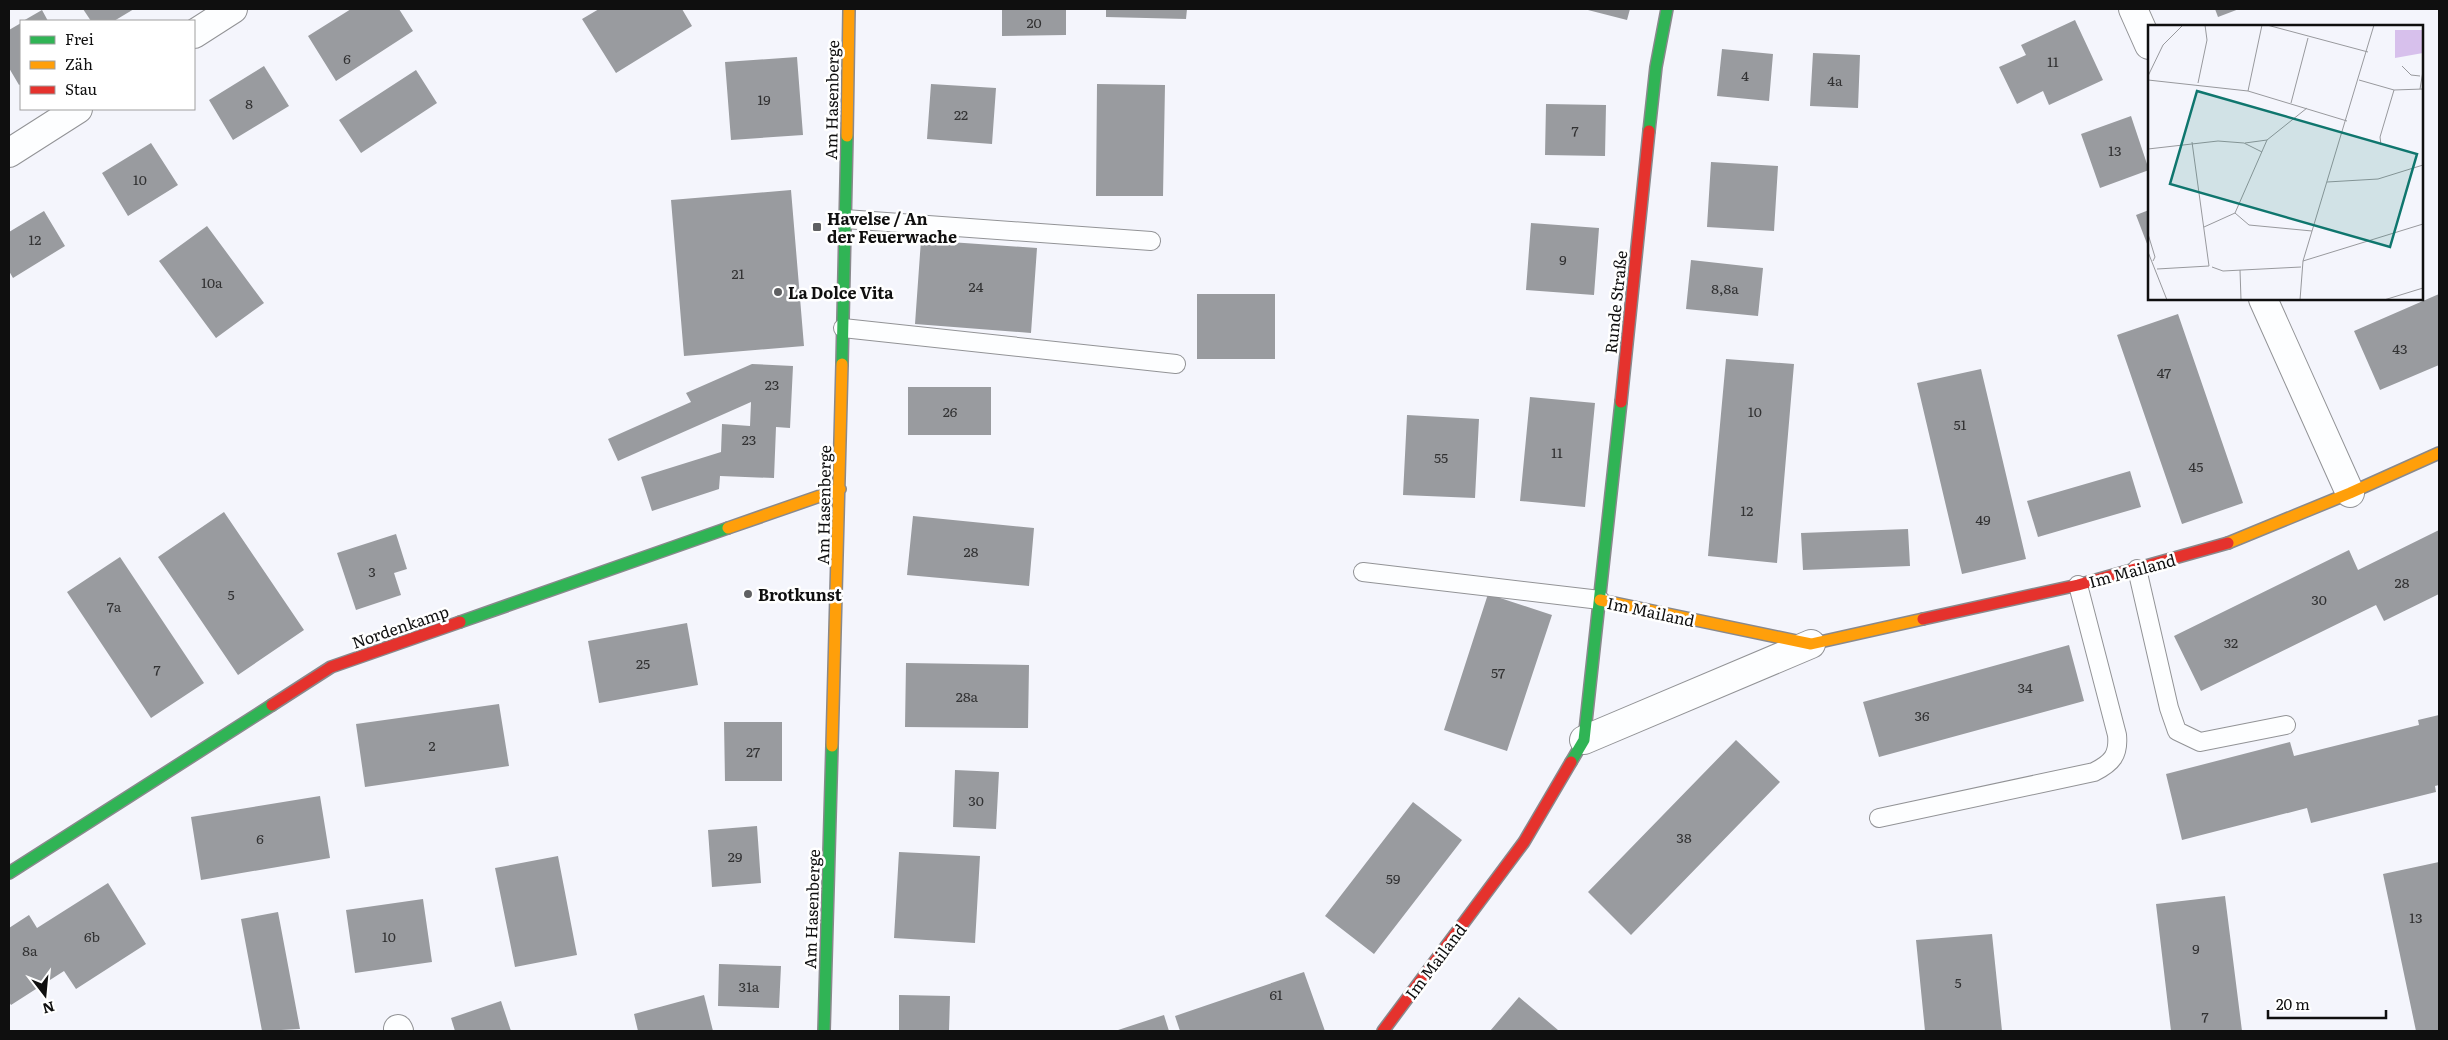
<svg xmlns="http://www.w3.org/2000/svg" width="2448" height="1040" font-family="Literata,serif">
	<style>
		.building { fill: #999b9f }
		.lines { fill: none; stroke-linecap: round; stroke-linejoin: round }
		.lane-casing { stroke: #929396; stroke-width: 20 }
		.street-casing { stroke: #929396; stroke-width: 30 }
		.fast-casing { stroke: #89898c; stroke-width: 14 }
		.slow-casing { stroke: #89898c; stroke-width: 14 }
		.jam-casing { stroke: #89898c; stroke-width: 14 }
		.lane { stroke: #fdfeff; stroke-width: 18 }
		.street { stroke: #fdfeff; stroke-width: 28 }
		.fast { stroke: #30b455; stroke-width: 11 }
		.slow { stroke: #ff9f0a; stroke-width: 11 }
		.jam { stroke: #e5322d; stroke-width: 11 }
		.poi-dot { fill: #5f6062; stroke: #fff; stroke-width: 2 }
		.labels { text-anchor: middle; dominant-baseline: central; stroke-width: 5; stroke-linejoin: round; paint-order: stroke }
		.number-label { font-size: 14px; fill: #323233 }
		.street-label { font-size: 16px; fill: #0f0f0f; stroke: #fff }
		.poi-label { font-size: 16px; font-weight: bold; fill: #0f0f0f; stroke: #fff; text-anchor: start }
		.inset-road { fill: none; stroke: #98999d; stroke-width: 1 }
		.view { fill: #0f766e; fill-opacity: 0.15; stroke: #0f766e; stroke-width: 2.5 }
		.inset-edge { fill: none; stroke: #0f0f0f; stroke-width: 2.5 }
	</style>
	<rect width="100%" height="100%" fill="#f4f5fc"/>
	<path class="building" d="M83 9H134L114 21H91Z
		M351 9H399L413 31 336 81 308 36Z
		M599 9H682L692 26 616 73 582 19Z
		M1002 9H1066V35L1002 36Z
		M1106 9H1187L1186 19 1106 17Z
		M1584 9H1630L1627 20Z
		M2215 9H2239L2218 17Z
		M42 10 48 21H23Z
		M2075 20 2103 80 2049 105 2043 91 2017 104 1999 67 2026 55 2021 45Z
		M21 23V84L19 85 9 68V30Z
		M1722 49 1773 54 1769 101 1717 96Z
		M1813 53 1860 55 1858 108 1810 106Z
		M797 57 803 135 731 140 725 62Z
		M264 66 289 106 233 140 209 100Z
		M416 70 437 103 361 153 339 120Z
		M931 84 996 88 992 144 927 139Z
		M1097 84 1165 85 1163 196H1096Z
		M1546 104 1606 105 1605 156 1545 155Z
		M2131 116 2149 170 2100 188 2081 134Z
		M151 143 178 185 128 216 102 173Z
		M1711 162 1778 166 1774 231 1707 227Z
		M791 190 804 346 684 356 671 200Z
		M2149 210V249L2136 215Z
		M44 211 65 246 13 278 9 271V232Z
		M1531 223 1599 228 1594 295 1526 290Z
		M207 226 264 303 216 338 159 261Z
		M921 240 1037 248 1031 333 915 324Z
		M1691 260 1763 268 1758 316 1686 309Z
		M1197 294H1275V359H1197Z
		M2439 294V365L2380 390 2354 331Z
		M2178 314 2243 503 2182 524 2117 335Z
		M1726 359 1794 364 1777 563 1708 556Z
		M752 364 793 366 790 428 776 427 774 478 720 476 719 489 652 511 641 477 721 452 722 424 750 426 751 402 618 461 608 439 691 402 686 393Z
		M1981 369 2026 559 1962 574 1917 383Z
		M908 387H991V435H908Z
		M1530 397 1595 403 1585 507 1520 501Z
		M1407 415 1479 419 1475 498 1403 495Z
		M2130 471 2141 507 2038 537 2027 501Z
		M224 512 304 630 238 675 158 557Z
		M913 516 1034 528 1029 586 907 575Z
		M1908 529 1910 566 1803 570 1801 533Z
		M2439 530V594L2384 621 2376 605 2201 691 2174 636 2349 550 2358 570Z
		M396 534 407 569 394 573 401 595 356 610 337 553Z
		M120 557 204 683 151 718 67 592Z
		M1488 594 1552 615 1507 751 1444 730Z
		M687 623 698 685 599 703 588 641Z
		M2069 645 2084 701 1879 757 1863 702Z
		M906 663 1029 665 1028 728 905 727Z
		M499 704 509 766 365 787 356 724Z
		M2439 715V785L2435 786 2436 792 2311 823 2307 808 2182 840 2166 774 2290 742 2294 756 2419 725 2418 720Z
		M724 722H782V781H725Z
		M1736 740 1780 782 1631 935 1588 892Z
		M955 770 999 772 996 829 953 827Z
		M320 796 330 858 201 880 191 817Z
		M1413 802 1462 840 1374 954 1325 916Z
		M757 826 761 883 712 887 708 830Z
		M899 852 980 856 975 943 894 938Z
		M558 856 577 955 515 967 495 868Z
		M2439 862V1031H2416L2383 874Z
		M108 883 146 944 76 989 64 971 11 1005 9 1002V928L29 915 37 928Z
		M2225 896 2242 1031H2171L2156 904Z
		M423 899 432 962 355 973 346 910Z
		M278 912 300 1029 262 1031 241 919Z
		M1992 934 2002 1031H1925L1916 940Z
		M719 964 781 966 779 1008 718 1006Z
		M1304 972 1325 1031H1180L1175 1016Z
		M704 995 713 1031H638L634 1014Z
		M899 995 950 996 949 1031H899Z
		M1519 997 1558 1030 1557 1031H1490Z
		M501 1001 511 1031H455L451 1018Z
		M1164 1015 1169 1031H1115Z"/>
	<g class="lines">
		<defs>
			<path id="lane" d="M845 219 1151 241
				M843 328 1176 364
				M2137 569 2169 708 2177 731 2200 742 2286 725
				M1363 572 1600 600
				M1879 818 2094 772C2112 763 2119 755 2117 735L2078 585"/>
			<path id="street" d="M2133 9 2149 45
				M194 34 233 9
				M9 153 78 109
				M2263 299 2350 493
				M1584 740 1811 644
				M398 1029 399 1031"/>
			<path id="fast" d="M1649 131 1656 67 1667 9
				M842 364 847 136
				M460 622 728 528
				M1571 762 1584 740 1621 402
				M9 873 272 705
				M824 1031 832 746"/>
			<path id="slow" d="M847 136 849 9
				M728 528 840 489
				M2228 543 2350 493 2439 453
				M1600 600 1811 644 1923 619
				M832 746 842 364"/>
			<path id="jam" d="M1621 402 1649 131
				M1923 619 2078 585 2228 543
				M272 705 331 667 460 622
				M1383 1031 1524 842 1571 762"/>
		</defs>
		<use href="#lane" class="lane-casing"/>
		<use href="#street" class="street-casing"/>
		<use href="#fast" class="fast-casing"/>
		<use href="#slow" class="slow-casing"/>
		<use href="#jam" class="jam-casing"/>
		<use href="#lane" class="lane"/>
		<use href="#street" class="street"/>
		<use href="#fast" class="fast"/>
		<use href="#slow" class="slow"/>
		<use href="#jam" class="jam"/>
	</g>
	<g class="poi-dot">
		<rect x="812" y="222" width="10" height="10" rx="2.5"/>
		<circle cx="778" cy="292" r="5"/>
		<circle cx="748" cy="594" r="5"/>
	</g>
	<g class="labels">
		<g class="number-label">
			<text x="1034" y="22">20</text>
			<text x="347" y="58">6</text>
			<text x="2053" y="61">11</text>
			<text x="1745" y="75">4</text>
			<text x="1835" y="80">4a</text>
			<text x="764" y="99">19</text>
			<text x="249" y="103">8</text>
			<text x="961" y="114">22</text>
			<text x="1575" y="130">7</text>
			<text x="2115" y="150">13</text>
			<text x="140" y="179">10</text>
			<text x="35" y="239">12</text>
			<text x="1563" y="259">9</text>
			<text x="738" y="273">21</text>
			<text x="212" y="282">10a</text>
			<text x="976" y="286">24</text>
			<text x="1725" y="288">8,8a</text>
			<text x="2400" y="348">43</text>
			<text x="2164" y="372">47</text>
			<text x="772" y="384">23</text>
			<text x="950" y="411">26</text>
			<text x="1755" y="411">10</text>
			<text x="1960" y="424">51</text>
			<text x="749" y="439">23</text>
			<text x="1557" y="452">11</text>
			<text x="1441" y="457">55</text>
			<text x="2196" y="466">45</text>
			<text x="1747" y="510">12</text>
			<text x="1983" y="519">49</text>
			<text x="971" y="551">28</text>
			<text x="372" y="571">3</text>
			<text x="2402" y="582">28</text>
			<text x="231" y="594">5</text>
			<text x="2319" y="599">30</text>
			<text x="114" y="606">7a</text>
			<text x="2231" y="642">32</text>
			<text x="643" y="663">25</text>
			<text x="157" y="669">7</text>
			<text x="1498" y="672">57</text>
			<text x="2025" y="687">34</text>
			<text x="967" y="696">28a</text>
			<text x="1922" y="715">36</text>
			<text x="432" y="745">2</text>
			<text x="753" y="751">27</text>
			<text x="976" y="800">30</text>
			<text x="1684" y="837">38</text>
			<text x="260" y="838">6</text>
			<text x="735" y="856">29</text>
			<text x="1393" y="878">59</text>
			<text x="2416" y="917">13</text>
			<text x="92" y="936">6b</text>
			<text x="389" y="936">10</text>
			<text x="2196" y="948">9</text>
			<text x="30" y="950">8a</text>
			<text x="1958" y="982">5</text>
			<text x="749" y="986">31a</text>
			<text x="1276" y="994">61</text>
			<text x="2205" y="1016">7</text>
		</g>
		<g class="street-label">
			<text transform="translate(831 100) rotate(-89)">Am Hasenberge</text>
			<text transform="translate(1615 302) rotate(-84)">Runde Straße</text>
			<text transform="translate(823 505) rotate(-89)">Am Hasenberge</text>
			<text transform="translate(2132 570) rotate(-15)">Im Mailand</text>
			<text transform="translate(1651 611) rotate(12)">Im Mailand</text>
			<text transform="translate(400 626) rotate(-19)">Nordenkamp</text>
			<text transform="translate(811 909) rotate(-88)">Am Hasenberge</text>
			<text transform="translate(1435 961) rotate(-53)">Im Mailand</text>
		</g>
		<g class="poi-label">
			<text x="827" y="218">Havelse / An<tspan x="827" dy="18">der Feuerwache</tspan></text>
			<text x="788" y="292">La Dolce Vita</text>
			<text x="758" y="594">Brotkunst</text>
		</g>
	</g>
	<g transform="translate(2148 25)">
		<rect width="275" height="275" fill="#f4f5fc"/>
		<path d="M247 5H275V28L247 33Z" fill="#d7c0ec"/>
		<path class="inset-road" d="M119 0 220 27M254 41 263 50 272 51M0 51 15 20 35 0M0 55 100 66 199 96M211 55 246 65 275 64M50 58 59 15 57 0M272 64 275 46M100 66 114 0M143 78 160 13M97 118 119 115M233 120 232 112 246 65M0 124 70 116 96 118 114 127M179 157 230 154 275 140M87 188 101 200 164 206M56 202 87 188 119 115 159 83M0 209 7 232 5 236M0 227 19 275M155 236 275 199M64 242 75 246 153 242M9 244 61 241 44 117M92 245 93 275M152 275 155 236 226 0M236 275 275 263"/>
		<path class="view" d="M49 66 269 129 242 222 22 159Z"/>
		<rect width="275" height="275" class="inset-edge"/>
	</g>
	<rect width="2448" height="1040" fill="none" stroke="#0f0f0f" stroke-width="20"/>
	<rect x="20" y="20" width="175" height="90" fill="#ffffff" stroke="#9f9f9f"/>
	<rect x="30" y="36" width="25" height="8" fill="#30b455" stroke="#9f9f9f"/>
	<text x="65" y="45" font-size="15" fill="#0f0f0f">Frei</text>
	<rect x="30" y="61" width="25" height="8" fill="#ff9f0a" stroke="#9f9f9f"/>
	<text x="65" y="70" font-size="15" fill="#0f0f0f">Zäh</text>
	<rect x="30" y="86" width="25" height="8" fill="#e5322d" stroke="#9f9f9f"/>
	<text x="65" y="95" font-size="15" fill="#0f0f0f">Stau</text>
	<g transform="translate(45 995) rotate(164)" stroke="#ffffff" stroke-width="4" paint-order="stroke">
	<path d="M0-4L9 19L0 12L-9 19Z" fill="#0f0f0f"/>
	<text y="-8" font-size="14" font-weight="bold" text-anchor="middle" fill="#0f0f0f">N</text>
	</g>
	<path d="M2268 1010v8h118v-8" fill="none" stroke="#0f0f0f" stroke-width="2.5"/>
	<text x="2276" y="1010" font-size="15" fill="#0f0f0f" stroke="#ffffff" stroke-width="4" paint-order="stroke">20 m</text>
</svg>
